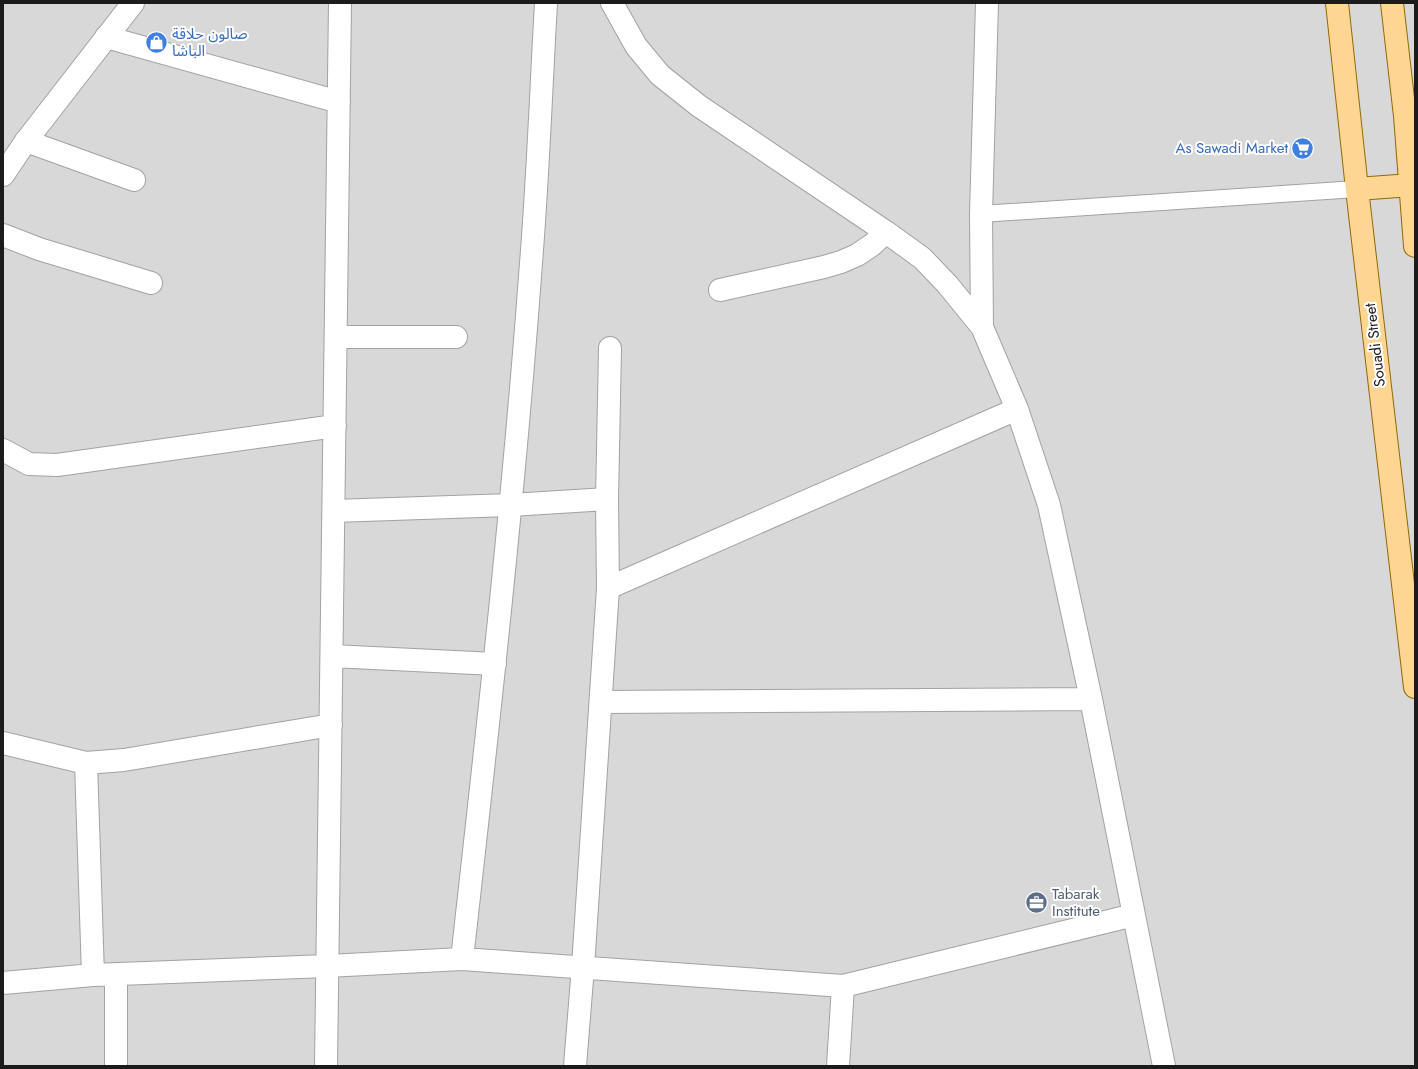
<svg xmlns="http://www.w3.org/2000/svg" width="1418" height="1069" font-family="Jost,'Noto Sans Arabic',sans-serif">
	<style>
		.residential { fill: #d9d8d8 }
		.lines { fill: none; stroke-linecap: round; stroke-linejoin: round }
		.service-casing { stroke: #a2a2a2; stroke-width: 18 }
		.minor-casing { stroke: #a2a2a2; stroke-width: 24 }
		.tertiary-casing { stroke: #a2a2a2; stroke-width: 24 }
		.primary-casing { stroke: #926800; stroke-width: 24 }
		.service { stroke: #fff; stroke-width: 16 }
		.minor { stroke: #fff; stroke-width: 22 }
		.tertiary { stroke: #fff; stroke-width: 22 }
		.primary { stroke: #ffd593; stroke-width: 22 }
		.labels { text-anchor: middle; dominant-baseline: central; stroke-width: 4; stroke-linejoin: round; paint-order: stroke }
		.shop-label { font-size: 15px; fill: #366cbe; stroke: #fff; text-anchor: start }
		.street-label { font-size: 15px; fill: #1b1b1b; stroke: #fff }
		.service-label { font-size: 15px; fill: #4e5e75; stroke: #fff; text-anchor: start }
	</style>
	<rect width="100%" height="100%" fill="#edeae0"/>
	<path class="residential" d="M3 3H1415V1066H3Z"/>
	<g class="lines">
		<defs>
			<path id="service" d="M981 214 1357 189"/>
			<path id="minor" d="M612 3 636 46 660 75 699 106 886 232 922 258 947 284 982 327 1017 409 1049 505 1091 699 1164 1066
				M106 37 339 102
				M26 141 134 180
				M3 235 39 249 151 283
				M720 290 824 267 841 262 857 255 872 245 886 232
				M982 327 981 214 987 3
				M336 337H456
				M3 450 29 464 57 465 335 426
				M334 511 511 505 607 499
				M608 588 1017 409
				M332 656 495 664
				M601 702 1091 699
				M3 743 86 763 124 760 331 725
				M86 763 93 975
				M462 959C488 727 514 496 531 263 538 177 541 90 546 3
				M3 983 93 975 327 966 462 959 843 986 1134 915
				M116 1066V975
				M326 1066 340 3
				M575 1066 583 967 608 588 607 499 610 348
				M838 1066 843 986"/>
			<path id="tertiary" d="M3 175 26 141 133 3"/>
			<path id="primary" d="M1337 3 1357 189 1415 687
				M1392 3 1405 116 1415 246
				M1357 189 1411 185"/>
		</defs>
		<use href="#service" class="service-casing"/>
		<use href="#minor" class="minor-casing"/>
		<use href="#tertiary" class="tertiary-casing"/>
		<use href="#primary" class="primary-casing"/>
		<use href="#service" class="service"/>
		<use href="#minor" class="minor"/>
		<use href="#tertiary" class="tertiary"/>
		<use href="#primary" class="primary"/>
	</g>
	<defs>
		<symbol id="shop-disc" viewBox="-11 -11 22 22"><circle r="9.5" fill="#3f7fe0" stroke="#fff"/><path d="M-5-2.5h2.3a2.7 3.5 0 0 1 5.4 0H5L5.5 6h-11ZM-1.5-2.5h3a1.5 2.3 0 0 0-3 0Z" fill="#fff"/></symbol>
		<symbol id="supermarket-disc" viewBox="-11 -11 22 22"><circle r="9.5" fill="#3f7fe0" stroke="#fff"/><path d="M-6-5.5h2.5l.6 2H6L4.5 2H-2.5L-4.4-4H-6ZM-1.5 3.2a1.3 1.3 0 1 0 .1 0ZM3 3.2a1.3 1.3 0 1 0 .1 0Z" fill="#fff"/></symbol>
		<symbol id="office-disc" viewBox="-11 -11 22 22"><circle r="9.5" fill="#5c6f8a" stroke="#fff"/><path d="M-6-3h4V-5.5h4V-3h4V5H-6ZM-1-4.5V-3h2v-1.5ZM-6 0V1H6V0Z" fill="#fff"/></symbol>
	</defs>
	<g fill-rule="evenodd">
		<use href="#shop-disc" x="144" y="30" width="25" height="25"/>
		<use href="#supermarket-disc" x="1290" y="136" width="25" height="25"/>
		<use href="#office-disc" x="1024" y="890" width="25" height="25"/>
	</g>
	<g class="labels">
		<g class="shop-label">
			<text x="172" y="34">صالون حلاقة<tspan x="172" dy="17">الباشا</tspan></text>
			<text x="1288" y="148" text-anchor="end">As Sawadi Market</text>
		</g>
		<g class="street-label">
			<text transform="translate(1375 345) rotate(-97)">Souadi Street</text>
		</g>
		<g class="service-label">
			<text x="1052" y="894">Tabarak<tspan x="1052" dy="17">Institute</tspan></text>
		</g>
	</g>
	<rect width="1418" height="1069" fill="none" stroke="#1b1b1b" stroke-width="8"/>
</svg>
